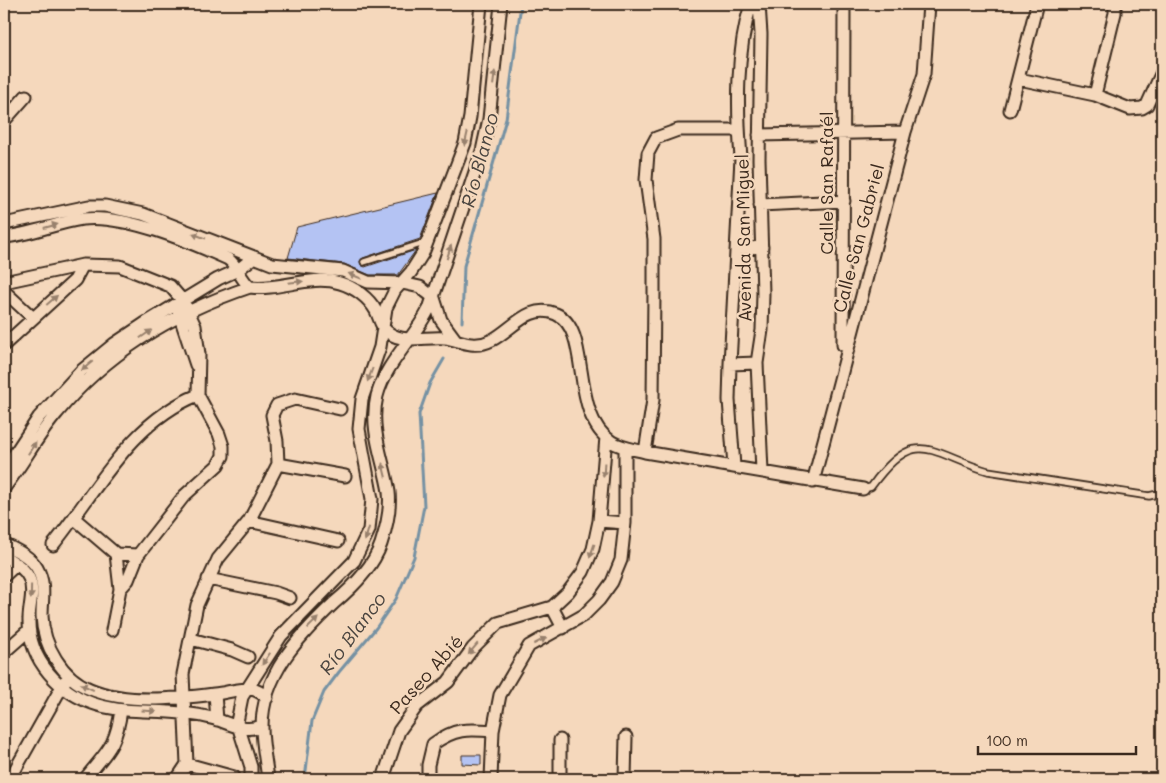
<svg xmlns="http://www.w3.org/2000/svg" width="1166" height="783" font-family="Mali,sans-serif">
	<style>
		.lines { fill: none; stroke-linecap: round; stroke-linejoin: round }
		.stream { stroke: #7591a3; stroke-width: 3 }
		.building { fill: #b4c3f3; stroke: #3b2a1e }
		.service-casing { stroke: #3b2a1e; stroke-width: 9 }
		.minor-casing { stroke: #3b2a1e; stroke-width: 15 }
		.service { stroke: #f5d8bc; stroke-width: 5.5 }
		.minor { stroke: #f5d8bc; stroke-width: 11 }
		.oneway { fill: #98816d }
		.labels { text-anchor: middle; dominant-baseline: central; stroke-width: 5; stroke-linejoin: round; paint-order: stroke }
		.street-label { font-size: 18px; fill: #3b2a1e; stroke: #f5d8bc }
		.water-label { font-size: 19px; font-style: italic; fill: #49443f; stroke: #f5d8bc }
	</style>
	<rect width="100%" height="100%" fill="#f5d8bc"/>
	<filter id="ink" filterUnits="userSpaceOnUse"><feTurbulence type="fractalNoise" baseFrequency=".02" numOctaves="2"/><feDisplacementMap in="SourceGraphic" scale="10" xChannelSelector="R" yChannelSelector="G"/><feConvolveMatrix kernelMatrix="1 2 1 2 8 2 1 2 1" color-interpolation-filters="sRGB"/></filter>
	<g filter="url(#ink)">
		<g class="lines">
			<path class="stream" d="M462 322 464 266 506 119 521 4
				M305 779 312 721 324 692 339 672 376 628 396 599 414 557 424 506 419 414 430 383 444 359"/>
		</g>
		<path class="building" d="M438 193 420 239 363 258 360 261 361 265 365 267 416 250 398 275H370L344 264 288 258 297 227Z
			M462 755H481V765L462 764Z"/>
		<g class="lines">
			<defs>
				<path id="service" d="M364 262 427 242
					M863 489 871 487C916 424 930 454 988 471L1149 496 1162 493"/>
				<path id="minor" d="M759 4 761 34 759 159 763 293 762 330 757 363 762 471
					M1019 79 1095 95 1130 109 1142 108 1147 105 1162 72
					M1095 95 1115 13V4
					M1010 110 1037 4
					M4 121 26 96
					M759 135 905 132
					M760 205 844 201
					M4 224 89 206H105L143 214 272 264 343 271 368 282 402 283 420 287 434 298 441 320 455 339
					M4 237C30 235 55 223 82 219 125 214 188 241 228 259 238 266 240 279 250 287 280 291 310 274 340 283 354 287 369 298 376 311 380 319 381 328 389 333 405 344 427 336 445 338 454 339 462 343 471 344 504 349 521 299 556 314 593 330 568 413 612 442 622 448 633 449 645 452L863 489
					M736 249 762 247
					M4 282 83 265 120 266 170 286 183 301 195 326 199 354 198 395 219 434 223 446V456L218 465 184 496 138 555 128 580 120 589 112 630
					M4 291 32 317
					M178 311 196 365
					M4 345 75 280 83 265
					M843 345 844 4
					M730 364 757 363
					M645 452 653 400 654 292V239L646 180 648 153 656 138 678 130H738
					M278 464 345 476
					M734 466 729 400 730 364 741 158C737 108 736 52 751 4
					M4 470 39 417 81 371 114 344 144 324 218 279 238 270 254 257
					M813 482 905 132 924 74 929 4
					M4 488C23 464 37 436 57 413 107 352 175 312 250 287
					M75 519 116 554 138 555
					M249 521 338 541
					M599 521 625 523
					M4 544C16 550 30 556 37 568 46 584 42 599 42 616 43 645 62 678 90 689 126 704 175 699 214 694 226 693 239 688 251 689 258 690 262 693 267 698
					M53 545C97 491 130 422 198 395
					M116 554 120 589
					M4 556C13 562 24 567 29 578 35 591 29 606 29 619 28 660 60 694 98 705 125 713 153 710 181 713 192 714 204 716 215 719 232 724 243 733 262 726
					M4 576 17 564
					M208 579 276 593 290 598
					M552 607 563 628
					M191 639 232 650 248 657
					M4 652 29 630
					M215 694 217 720
					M560 740V779
					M187 764 234 777
					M11 777 65 681
					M85 779C107 751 116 747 121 710
					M177 779 187 764 183 674 197 605 218 559 249 521 278 464 277 441 272 415 277 405 295 399 340 409
					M251 779V767L237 722 242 697 281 636 354 561 369 530 372 499 359 429 362 399 380 347 386 308 395 290 411 272 423 253 465 143 470 117 481 4
					M268 779C266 762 262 744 262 727 262 675 299 636 334 603 352 588 373 567 381 544 386 529 391 509 389 492 384 460 369 430 377 396 386 362 414 339 429 309L482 151 489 119 501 4
					M383 779 399 731 417 706 448 682 473 648 498 623 552 607 568 592 583 572 593 549 599 521 606 437
					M428 779V765L433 744C455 728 467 729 493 731
					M491 779 493 731 500 695 529 646 584 615 599 600 612 582 621 560 625 523V448
					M625 779 626 737"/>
			</defs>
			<use href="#service" class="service-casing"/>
			<use href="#minor" class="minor-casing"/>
			<use href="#service" class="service"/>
			<use href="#minor" class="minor"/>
		</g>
		<defs><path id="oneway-solid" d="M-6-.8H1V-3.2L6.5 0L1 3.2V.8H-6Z" transform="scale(1.25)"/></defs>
		<g class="oneway">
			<use href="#oneway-solid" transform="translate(494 78) rotate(-83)"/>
			<use href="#oneway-solid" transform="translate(466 139) rotate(103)"/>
			<use href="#oneway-solid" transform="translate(51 226) rotate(-15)"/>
			<use href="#oneway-solid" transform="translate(199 236) rotate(-159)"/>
			<use href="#oneway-solid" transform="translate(449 252) rotate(-72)"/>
			<use href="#oneway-solid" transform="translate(355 276) rotate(-158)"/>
			<use href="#oneway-solid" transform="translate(296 282) rotate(-6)"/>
			<use href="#oneway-solid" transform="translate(52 300) rotate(-41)"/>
			<use href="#oneway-solid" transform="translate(146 334) rotate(-35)"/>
			<use href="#oneway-solid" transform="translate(87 366) rotate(140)"/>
			<use href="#oneway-solid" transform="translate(370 375) rotate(111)"/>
			<use href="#oneway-solid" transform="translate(32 448) rotate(-57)"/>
			<use href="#oneway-solid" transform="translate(384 470) rotate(-104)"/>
			<use href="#oneway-solid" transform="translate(604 470) rotate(93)"/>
			<use href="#oneway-solid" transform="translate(367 534) rotate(107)"/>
			<use href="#oneway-solid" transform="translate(592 551) rotate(109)"/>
			<use href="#oneway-solid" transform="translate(31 592) rotate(91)"/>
			<use href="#oneway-solid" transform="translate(313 623) rotate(-44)"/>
			<use href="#oneway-solid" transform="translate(540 641) rotate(-27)"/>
			<use href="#oneway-solid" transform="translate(473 649) rotate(130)"/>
			<use href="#oneway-solid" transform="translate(266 659) rotate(124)"/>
			<use href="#oneway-solid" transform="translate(87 687) rotate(-155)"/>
			<use href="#oneway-solid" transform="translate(149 711) rotate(3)"/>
		</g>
	</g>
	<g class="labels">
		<g class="street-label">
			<text transform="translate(826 183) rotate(-90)">Calle San Rafaél</text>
			<text transform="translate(743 238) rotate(-91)">Avenida San Miguel</text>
			<text transform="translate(858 238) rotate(-75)">Calle San Gabriel</text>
			<text transform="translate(426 674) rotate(-48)">Paseo Abié</text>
		</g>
		<g class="water-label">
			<text transform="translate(479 160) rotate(-75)">Río Blanco</text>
			<text transform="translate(352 633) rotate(-53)">Río Blanco</text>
		</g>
	</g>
	<rect width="1166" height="783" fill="none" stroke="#f5d8bc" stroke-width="20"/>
	<rect x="10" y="10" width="1146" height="763" fill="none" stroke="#3b2a1e" stroke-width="2" filter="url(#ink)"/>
	<path d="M978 746v8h158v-8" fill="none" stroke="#3b2a1e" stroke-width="2.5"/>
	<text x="986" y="746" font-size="15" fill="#3b2a1e" stroke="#f5d8bc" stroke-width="4" paint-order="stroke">100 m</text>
</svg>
